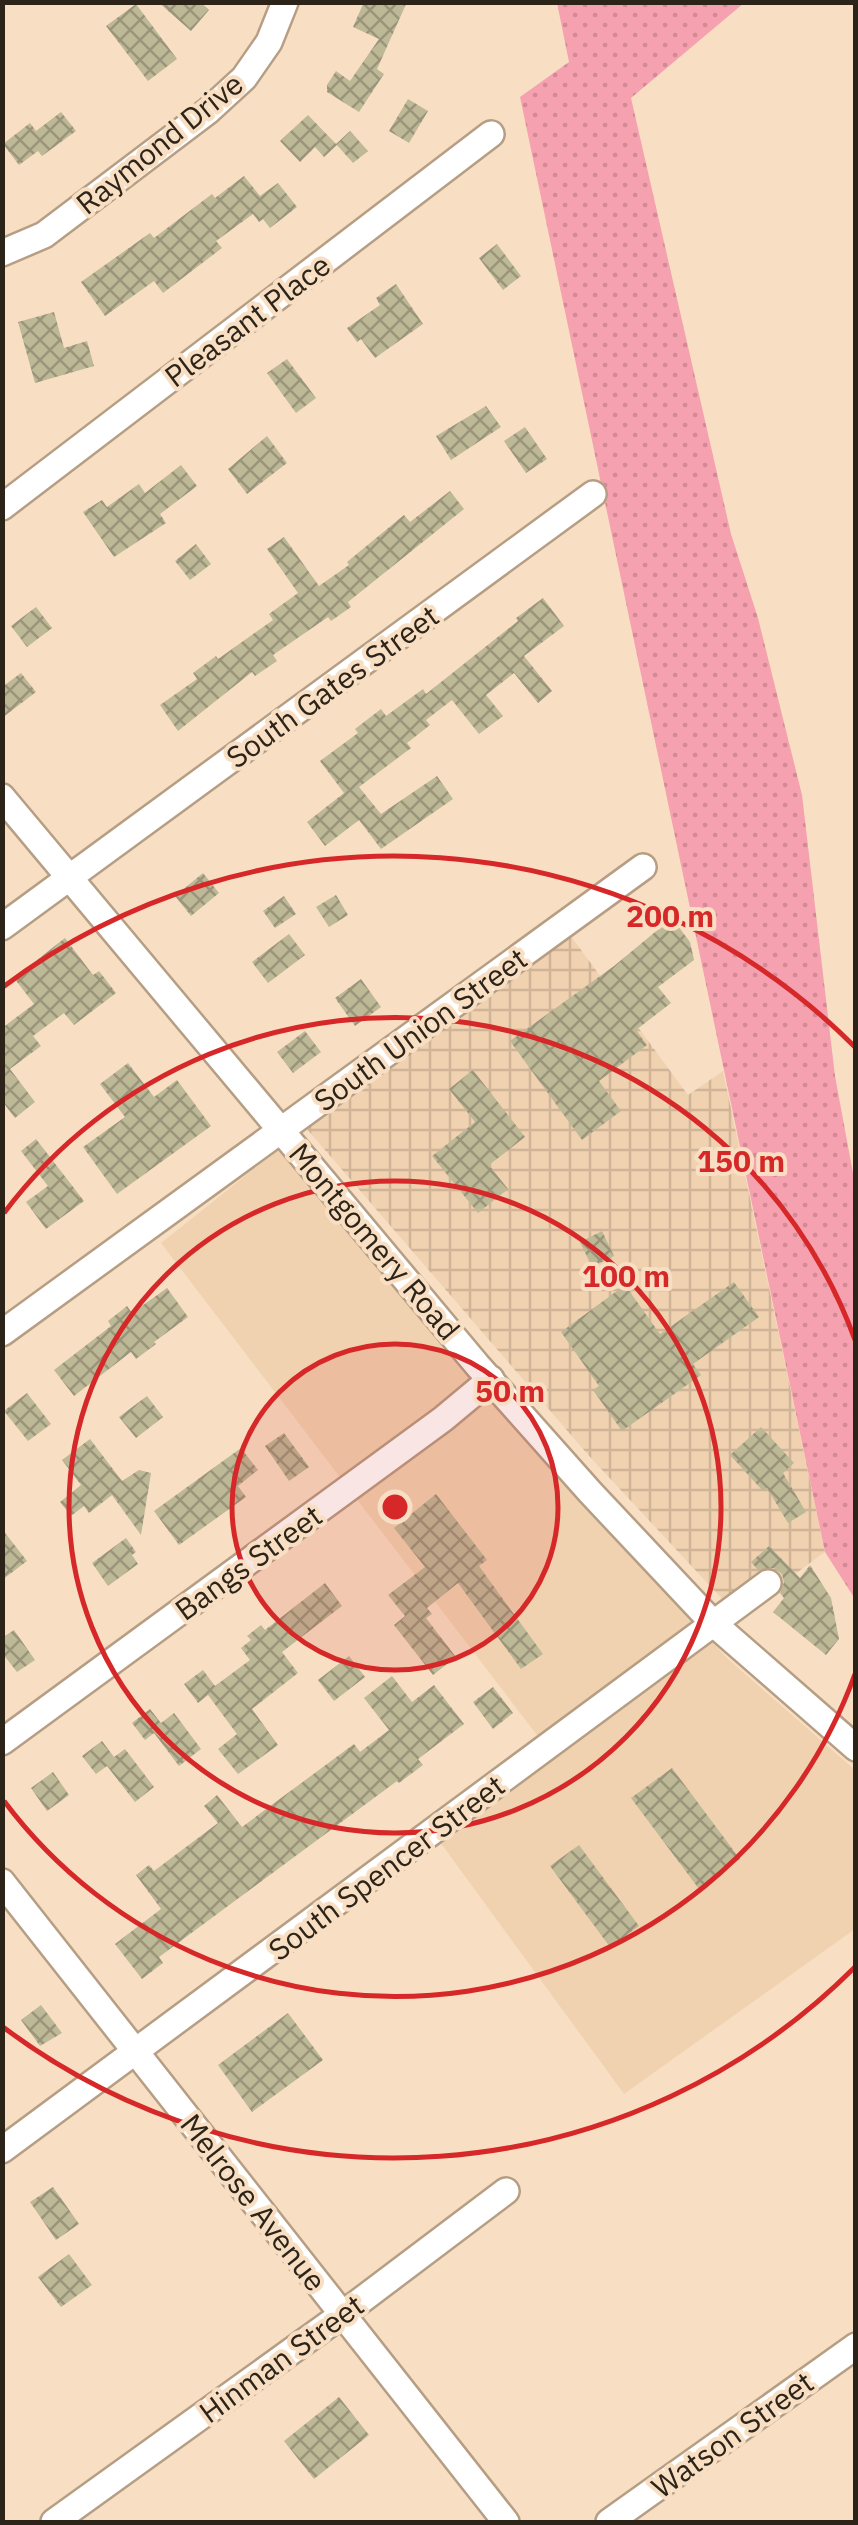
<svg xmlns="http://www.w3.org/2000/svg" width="858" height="2525" font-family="'IBM Plex Sans',sans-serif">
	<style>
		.built { fill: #f1d2b0 }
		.industrial { fill: url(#industrial-grid) }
		.grass { fill: url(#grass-dots) }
		.building { fill: url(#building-cross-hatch) }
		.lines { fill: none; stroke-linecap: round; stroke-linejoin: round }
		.minor-casing { stroke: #b69e84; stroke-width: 30 }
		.minor { stroke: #fff; stroke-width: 25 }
		.ring { fill: none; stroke: #d62828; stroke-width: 5 }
		.labels { text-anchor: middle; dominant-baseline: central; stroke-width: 8; stroke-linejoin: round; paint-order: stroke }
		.street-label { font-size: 30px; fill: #2d2419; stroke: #f8dfc3 }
		.centre { fill: #d62828; stroke: #f8dfc3; stroke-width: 5 }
		.ring-label { font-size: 30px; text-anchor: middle; font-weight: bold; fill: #d62828; stroke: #f8dfc3; stroke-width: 8; stroke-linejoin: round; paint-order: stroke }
	</style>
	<defs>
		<pattern id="industrial-grid" width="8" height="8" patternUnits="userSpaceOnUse" patternTransform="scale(2.5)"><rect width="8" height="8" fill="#f1d2b0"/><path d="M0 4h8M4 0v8" fill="none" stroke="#cfb497"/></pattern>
		<pattern id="grass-dots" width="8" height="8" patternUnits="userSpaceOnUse" patternTransform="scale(2.5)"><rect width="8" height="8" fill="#f6a1af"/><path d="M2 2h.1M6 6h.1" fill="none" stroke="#d38a96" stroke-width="1.8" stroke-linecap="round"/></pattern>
		<pattern id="building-cross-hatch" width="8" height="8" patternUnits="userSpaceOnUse" patternTransform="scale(2.5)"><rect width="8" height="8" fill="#bdb896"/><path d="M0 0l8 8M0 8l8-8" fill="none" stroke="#9a957a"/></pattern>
	</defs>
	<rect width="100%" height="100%" fill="#f8dfc3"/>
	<path class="built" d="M279 1149 568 1486 728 1659 855 1770V1929L624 2094 429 1827 543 1743 161 1243Z"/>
	<path class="industrial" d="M570 935 688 1095 723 1071 825 1552 738 1616 590 1457 306 1128Z"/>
	<path class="grass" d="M557 3H744L631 98 731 534 758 618 802 795 835 1076 855 1184V1599L825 1552 520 97 569 62Z"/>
	<path class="building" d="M158 2H200L209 10 191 31Z
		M364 2H407L377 69 384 74 359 112 327 92V85L336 71 350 81 379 39 353 27Z
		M136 4 177 59 148 81 106 26Z
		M408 99 428 111 409 143 389 131Z
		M61 112 76 131 42 156 38 151 19 165 3 144 30 123 36 131Z
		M308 115 337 145 324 157 315 147 300 162 280 141Z
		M350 131 368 151 353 163 336 144Z
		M244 176 260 196 278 183 297 207 270 228 263 219 259 222 253 214 216 241 222 248 163 293 154 281 105 316 81 282 150 233 154 238 212 194 215 198Z
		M497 244 521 276 503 290 479 258Z
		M396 284 423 324 375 358 361 339 357 342 347 328 380 305 376 298Z
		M54 312 64 348 87 341 94 366 35 383 18 322Z
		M287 359 316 398 296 413 267 373Z
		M486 406 501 427 451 460 436 436Z
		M525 427 547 459 526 473 504 441Z
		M267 436 287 463 247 494 228 469Z
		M181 465 197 486 160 514 166 523 114 557 83 512 102 500 107 507 139 484 145 493Z
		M450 491 464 509 348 602 351 607 331 621 328 617 273 655 277 661 255 676 252 672 178 731 160 705 197 679 193 673 216 656 218 659 273 620 269 614 298 593 267 549 284 537 319 586 349 565 347 562 404 515 410 522Z
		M196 544 211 564 190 580 175 561Z
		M543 598 564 626 524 656 552 691 538 703 514 673 486 695 503 716 479 734 452 700 426 720 430 725 407 743 411 748 359 787 381 814 437 776 453 799 381 849 359 820 325 846 307 822 344 793 320 761 358 733 355 729 381 709 386 716 423 689 426 694 518 621 516 618Z
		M36 607 52 628 27 647 11 626Z
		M21 673 36 692 2 718V687Z
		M203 873 219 893 191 916 175 896Z
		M336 895 348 915 329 927 316 907Z
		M284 896 296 914 275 928 263 911Z
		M672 918 690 942 694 960 658 987 671 1003 636 1030 647 1045 599 1081 621 1111 582 1140 510 1041 614 966Z
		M289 934 305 955 268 983 252 962Z
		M65 938 93 975 99 971 116 993 74 1025 64 1013 33 1036 41 1046 10 1069 35 1102 15 1118 2 1101V1028L34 1004 14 978Z
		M361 979 381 1007 355 1026 335 998Z
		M305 1031 321 1052 293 1073 277 1052Z
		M128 1063 154 1097 177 1080 211 1126 117 1194 83 1147 125 1117 100 1084Z
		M473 1070 525 1137 489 1165 508 1189 478 1213 432 1156 475 1122 449 1089Z
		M36 1139 84 1201 46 1229 26 1202 48 1186 21 1151Z
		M602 1231 614 1256 592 1267 580 1242Z
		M734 1282 759 1317 693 1364 701 1375 622 1431 593 1390 599 1386 561 1332 625 1285 660 1334Z
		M167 1288 188 1317 154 1342 156 1344 136 1359 131 1352 74 1396 54 1370 111 1326 108 1321 127 1306 132 1313Z
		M27 1393 51 1424 28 1441 4 1411Z
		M147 1396 163 1417 136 1438 119 1417Z
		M761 1427 794 1463 783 1473 806 1512 788 1523 767 1488 763 1491 730 1455Z
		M284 1433 309 1467 289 1481 265 1446Z
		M90 1439 122 1481 139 1470 151 1473 141 1535 112 1495 89 1513 84 1506 71 1516 60 1502 81 1485 62 1460Z
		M241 1448 258 1470 238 1486 246 1497 179 1545 154 1511Z
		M436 1494 487 1560 479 1566 543 1654 521 1669 458 1583 427 1608 432 1614 426 1618 456 1657 433 1675 394 1625 405 1616 388 1595 425 1567 394 1528Z
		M2 1529 27 1561 2 1580Z
		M126 1538 136 1552 132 1555 138 1564 108 1586 92 1563Z
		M769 1546 800 1578 810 1565 831 1598 839 1639 826 1655 773 1612 784 1598 780 1593 784 1582 782 1574 774 1568 758 1570 751 1562Z
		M325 1583 342 1606 282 1652 298 1673 252 1709 278 1745 238 1774 218 1749 237 1734 208 1695 198 1703 184 1684 203 1670 215 1686 250 1660 241 1648 251 1640 247 1636 261 1625 265 1630Z
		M14 1630 35 1660 17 1672 2 1653V1638Z
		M349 1656 365 1677 334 1701 318 1680Z
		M392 1676 412 1702 434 1685 464 1724 418 1759 423 1765 399 1783 397 1781 159 1957 163 1963 142 1979 115 1944 161 1909 136 1875 149 1865 154 1871 218 1823 204 1806 217 1795 242 1827 354 1744 360 1752 389 1730 364 1698Z
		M493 1687 513 1713 493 1729 473 1702Z
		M150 1709 161 1723 174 1713 201 1749 179 1766 154 1733 145 1740 132 1723Z
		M102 1741 114 1757 125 1749 154 1787 135 1802 107 1766 96 1774 82 1756Z
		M672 1768 740 1859 699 1889 631 1798Z
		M53 1772 69 1795 47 1811 31 1788Z
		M579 1845 639 1926 610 1947 550 1866Z
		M41 2005 62 2033 40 2046 21 2020Z
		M288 2013 323 2060 252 2112 218 2065Z
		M53 2187 79 2224 56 2240 30 2202Z
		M69 2254 92 2285 61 2307 38 2277Z
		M339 2397 369 2435 314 2479 284 2441Z"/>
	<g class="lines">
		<defs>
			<path id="minor" d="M2 253 44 235 208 111 244 78 269 42 285 2
				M2 507 491 134
				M2 797 478 1366 590 1492 714 1624 856 1748
				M2 927 593 494
				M2 1333 643 867
				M2 1742 443 1419 491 1379
				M2 1882 506 2522
				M2 2150 768 1583
				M54 2522 343 2314 506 2191
				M609 2522 856 2346"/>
		</defs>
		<use href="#minor" class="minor-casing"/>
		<use href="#minor" class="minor"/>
	</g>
	<circle cx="395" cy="1507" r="163" fill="#d62828" fill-opacity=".12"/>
	<g class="ring">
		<circle cx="395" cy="1507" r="163"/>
		<circle cx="395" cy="1507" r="326"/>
		<path d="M855 1674A489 489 0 0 1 4 1801M4 1213A489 489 0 0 1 855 1340"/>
		<path d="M855 1967A651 651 0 0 1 3 2027M3 987A651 651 0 0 1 855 1047"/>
	</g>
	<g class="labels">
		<g class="street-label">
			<text transform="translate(159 143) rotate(-39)">Raymond Drive</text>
			<text transform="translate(247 320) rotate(-37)">Pleasant Place</text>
			<text transform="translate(332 686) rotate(-36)">South Gates Street</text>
			<text transform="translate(420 1029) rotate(-36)">South Union Street</text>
			<text transform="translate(375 1241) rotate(50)">Montgomery Road</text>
			<text transform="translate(248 1562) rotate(-36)">Bangs Street</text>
			<text transform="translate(386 1867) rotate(-37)">South Spencer Street</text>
			<text transform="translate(254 2202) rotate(52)">Melrose Avenue</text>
			<text transform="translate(281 2358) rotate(-36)">Hinman Street</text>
			<text transform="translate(732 2434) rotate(-36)">Watson Street</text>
		</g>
	</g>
	<circle cx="395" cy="1507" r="15" class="centre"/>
	<g class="ring-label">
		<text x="670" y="927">200 m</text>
		<text x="741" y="1172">150 m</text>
		<text x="626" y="1287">100 m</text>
		<text x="510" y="1402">50 m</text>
	</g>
	<rect width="858" height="2525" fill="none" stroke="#2d2419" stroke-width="10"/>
</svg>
